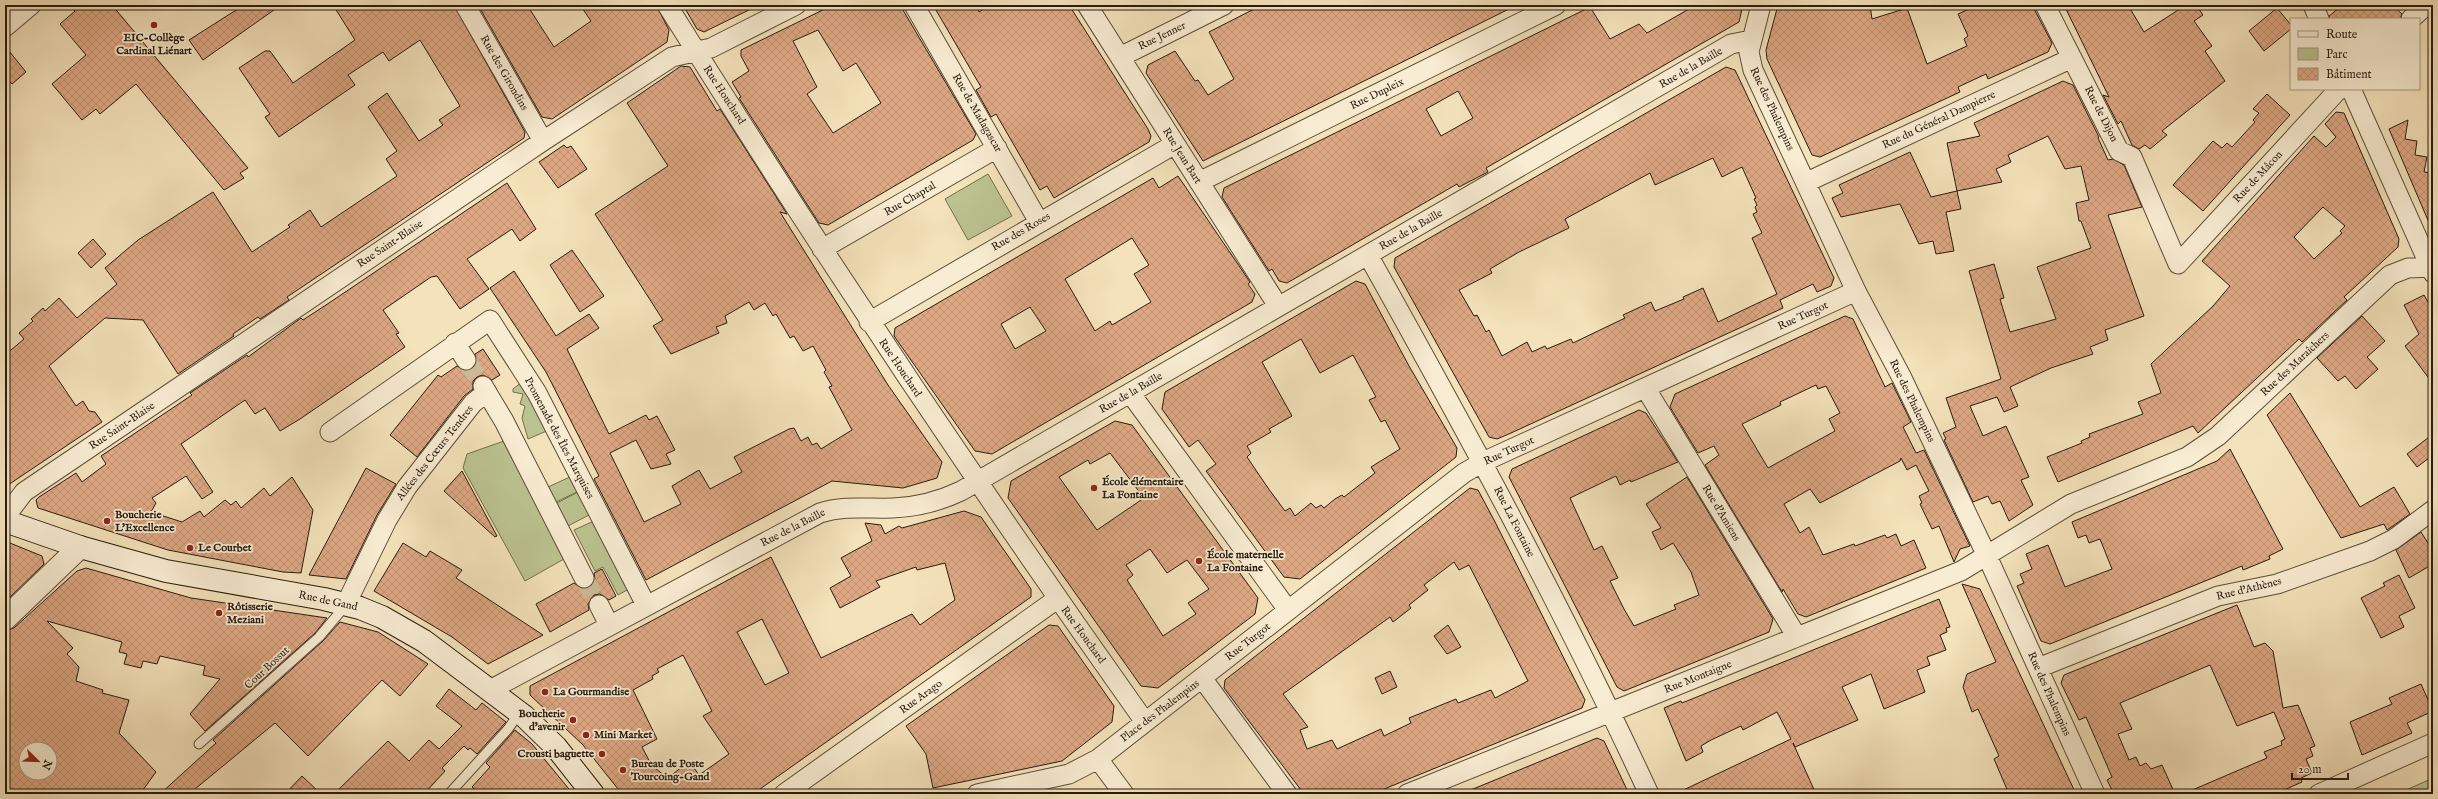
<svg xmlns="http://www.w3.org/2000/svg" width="2438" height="799" font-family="'IM FELL English',serif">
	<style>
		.green { fill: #bbc390; stroke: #726f50 }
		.building { fill: url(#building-cross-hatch); stroke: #281b11; fill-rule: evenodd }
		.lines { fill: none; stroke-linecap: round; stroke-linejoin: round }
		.minor-tunnel { stroke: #cbba98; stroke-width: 19; stroke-dasharray: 19 10; stroke-linecap: butt }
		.service-casing { stroke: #5b4d3b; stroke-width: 11 }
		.minor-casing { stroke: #5b4d3b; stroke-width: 21 }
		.tertiary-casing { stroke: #5b4d3b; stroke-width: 24 }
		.secondary-casing { stroke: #281b11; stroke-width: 24 }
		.service { stroke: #f8ecd2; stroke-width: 9 }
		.minor { stroke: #f8ecd2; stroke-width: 19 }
		.tertiary { stroke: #f8ecd2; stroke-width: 22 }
		.secondary { stroke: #f8ecd2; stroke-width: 22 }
		.poi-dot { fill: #8f2418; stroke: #f8ecd2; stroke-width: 1.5 }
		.labels { text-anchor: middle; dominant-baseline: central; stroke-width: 3.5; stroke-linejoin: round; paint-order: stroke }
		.street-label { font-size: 11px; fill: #281b11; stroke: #f8ecd2 }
		.poi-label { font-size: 11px; font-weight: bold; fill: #281b11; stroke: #f8ecd2; text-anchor: start }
	</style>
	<defs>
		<pattern id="building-cross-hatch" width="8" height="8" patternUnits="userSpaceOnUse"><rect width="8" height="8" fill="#dea884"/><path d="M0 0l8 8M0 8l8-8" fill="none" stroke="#be9071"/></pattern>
	</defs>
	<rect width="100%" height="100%" fill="#f4e2ba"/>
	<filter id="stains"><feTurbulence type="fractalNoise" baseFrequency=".005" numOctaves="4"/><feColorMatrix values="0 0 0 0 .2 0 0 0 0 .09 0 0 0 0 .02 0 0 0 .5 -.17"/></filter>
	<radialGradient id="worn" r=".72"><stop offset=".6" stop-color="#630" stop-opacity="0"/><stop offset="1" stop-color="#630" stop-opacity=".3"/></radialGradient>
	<path class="green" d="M988 174 1012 216 968 240 945 199Z
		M522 382 549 430 528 439 522 418 525 406 520 404 523 394 513 392V389Z
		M504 441 564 559 525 581 463 468 467 454Z
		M572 476 579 491 556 502 548 487Z
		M580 491 591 514 566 527 555 504Z
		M594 521 629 589 618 595 603 567 595 571 574 530Z
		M2433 778V794H2397Z"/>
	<path class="building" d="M69 5H112L248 168 240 173 244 178 224 190 136 84 100 114 96 109 82 120 52 84 86 55 60 24 75 11Z
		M244 5H281L203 60 189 40Z
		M333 5H454L525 132 524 138 287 297 289 300 260 319 258 317 233 334 234 336 178 374 143 320 105 318 49 366 76 406 83 401 89 411 95 412 102 422 5 487V355L24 339 19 333 33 321 31 319 43 308 45 311 59 298 77 318 117 284 105 268 138 240 213 192 252 252 290 227 288 225 310 210 321 227 397 176 386 159 397 151 368 107 387 93 419 141 443 125 439 120 460 106 420 40 389 61 383 52 348 75 355 85 279 137 265 117 270 114 239 68 265 51H270L293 83 355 40Z
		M478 5H527L554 47 591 21 580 5H656L669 30 667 42 552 119 542 117Z
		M683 5H759L704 32 697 29Z
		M833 5H900L976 134 973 140 828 225 819 223 739 98 741 97 732 82 749 71 741 56V50ZM818 30 843 71 856 63 881 103 833 133 807 94 817 87 793 41Z
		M933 5H976L979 12 990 5H1069L1148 129 1151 136 1149 142 1054 198 1047 186 1040 190 996 114 991 117 976 90 981 87Z
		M1262 5H1517L1203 161 1146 73 1148 65 1175 51 1195 81 1198 80 1208 95 1234 79 1209 32Z
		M1696 5H1743L1739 22 1486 168 1488 172 1459 187 1457 184 1287 283 1279 281 1272 269 1269 271 1222 197 1224 188 1590 7 1610 39 1639 24 1647 33ZM1458 91 1473 118 1441 136 1426 109Z
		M1778 5H1870L1872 19 1907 8 1927 64 1967 46 1964 39 1968 36 1958 14 1978 5H2032L2052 43 2048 52 1988 79 1986 74 1958 87 1960 92 1820 157 1812 155 1767 59 1766 50Z
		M2064 5H2128L2144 32 2186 5H2196L2203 15 2194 21 2212 46 2205 51 2225 81 2162 131 2167 135 2150 149 2145 145 2139 149 2132 145 2121 121 2118 124 2103 95 2109 97Z
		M2343 5H2392L2402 14 2400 19H2330L2329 16Z
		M2277 8 2291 25V29L2264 51 2249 31Z
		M5 46 26 72 12 84 5 76Z
		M681 66 690 67 717 111 720 109 787 214 780 212 888 385 942 462 937 478 903 488 832 481 646 580 594 479 599 476 546 372 490 288 514 271 556 336 589 314 599 328 567 349 609 434 646 415 649 420 657 416 675 450 666 454 671 464 651 469 636 440 610 453 644 522 681 504 672 486 699 470 710 489 742 472 734 457 789 429 794 428 801 441 808 437 812 445 817 443 821 449 852 430 829 387 832 386 824 372 826 370 813 346 803 351 794 336 790 338 776 314 773 316 765 303 754 310 749 302 725 316 727 323 716 327 719 333 671 354 653 326 663 320 595 214 668 166 627 103Z
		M1726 67 1735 70 1834 278 1831 286 1817 292 1813 284 1780 300 1783 308 1511 433 1497 439 1489 437 1394 267 1395 258ZM1713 158 1722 177 1742 167 1756 198 1754 199 1757 205 1755 207 1757 212 1753 214 1762 233 1752 238 1777 294 1718 322 1703 288 1683 297 1684 299 1655 311 1651 302 1623 315 1625 318 1573 343 1571 339 1547 349 1545 346 1532 352 1527 342 1502 356 1489 330 1486 332 1477 315 1474 316 1459 290 1492 273 1490 269 1519 252 1569 228 1565 219 1650 173 1655 185Z
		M2063 81 2073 85 2099 137 2098 138 2108 160 2113 159 2124 165 2142 207 2108 215 2144 316 2105 330 2108 340 2090 347 2093 354 2051 368 2010 387 2018 406 2004 412 1997 397 1970 406 1983 436 2006 426 2029 477 2021 480 2033 505 2009 521 2000 501 1992 504 1988 496 1973 502 1944 440 1946 439 1943 433 1956 427 1946 398 2001 379 1969 271 1994 264 2004 298 2000 299 2010 332 2056 319 2037 267 2091 248 2081 221H2079L2076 203 2089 200 2081 166 2065 169 2048 136 2008 155 2011 162 1996 169 2002 182 1957 191 1947 143 1980 136 1974 123Z
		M2267 94 2290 115 2203 211 2173 185 2213 141 2222 148 2227 143 2232 147 2255 122 2253 120 2259 113 2253 109Z
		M2336 112 2344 113 2399 239 2398 247 2344 297 2347 300 2302 342 2299 339 2198 433 2193 426 2058 482 2047 457 2082 443 2081 441 2090 437 2089 434 2143 414 2138 402 2161 393 2151 364 2213 306 2230 286 2202 261 2314 136 2326 147 2336 137 2325 124ZM2323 207 2345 226 2340 231 2342 233 2314 259 2294 237Z
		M2408 120 2405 139 2417 141 2415 155 2427 157 2424 172 2433 173V232L2389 129Z
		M564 145 567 148 571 146 587 169 558 188 539 162Z
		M1910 152 1931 197 1957 191 1961 209 1946 212 1954 251 1936 254 1933 241 1919 244 1900 204 1841 217 1832 198 1843 193 1839 185Z
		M1178 176 1250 282 1248 284 1255 294 1252 302 992 454 975 451 894 336 895 328 1153 178 1159 188ZM1132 238 1149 265 1134 274 1151 302 1112 325 1110 321 1095 331 1065 279ZM1030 307 1046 331 1015 349 1001 324Z
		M507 183 536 229 520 241 512 229 467 259 489 289 460 309 437 276 431 277 383 310 399 333 396 334 405 347 300 419 280 431 265 408 255 414 245 400 181 444 213 492 202 499 186 476 152 498 156 503 151 512 182 522 200 511 204 517 225 500 231 505 236 501 241 508 264 488 270 496 292 477 313 510 301 573 283 572 168 550 38 508 36 500 39 497 76 473 82 482 106 464 101 456 192 395 190 393 247 355 248 357 301 318 303 320 329 303Z
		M93 239 106 254 91 268 78 253Z
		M572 250 604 296 580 312 550 265Z
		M1356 281 1365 284 1409 366 1457 448 1456 457 1300 579 1284 577 1206 471 1216 464 1198 440 1189 447 1162 409 1165 392ZM1301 339 1320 373 1353 355 1376 397 1369 400 1381 422 1385 420 1400 449 1371 467 1375 473 1344 497 1342 495 1335 499 1324 508 1321 505 1316 508 1311 503 1295 516 1290 508 1285 511 1268 488 1247 457 1251 453 1247 446 1271 432 1269 429 1292 416 1262 362Z
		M2424 295 2433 311V384L2405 346 2419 334 2404 305Z
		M1845 316 1853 319 1885 387 1892 383 1911 422 1903 427 1916 453 1924 450 1970 546 1960 549 1954 562 1939 526 1932 529 1920 504 1922 503 1919 496 1929 491 1916 465 1907 470 1901 458 1900 461 1820 503 1810 489 1784 504 1800 533 1809 527 1823 555 1854 544 1855 546 1885 535 1887 538 1896 534 1901 546 1914 540 1926 568 1806 617 1798 614 1783 589 1782 592 1705 465 1719 455 1714 446 1698 453 1670 407 1675 394ZM1816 385 1818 389 1826 386 1840 413 1829 419 1835 431 1768 468 1742 424 1781 405 1780 402Z
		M2362 316 2385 341 2367 357 2378 369 2356 389 2345 376 2338 381 2317 358Z
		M483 349 500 375 492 380 483 375 477 377 473 381V389L464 396 417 457 390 435 438 375 441 377 457 366 466 371 472 369 476 365 475 354Z
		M2290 393 2360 507 2394 487 2410 514 2387 530 2384 524 2341 538 2267 415Z
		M1639 410 1646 413 1678 462 1631 482 1630 480 1620 485 1616 476 1570 498 1594 550 1602 546 1618 578 1610 581 1624 609 1634 626 1676 609 1674 605 1699 595 1691 572 1673 543 1661 550 1652 532 1661 528 1646 504 1687 477 1773 619 1769 632 1624 691 1617 687 1509 477 1512 469Z
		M1115 421 1132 425 1258 598 1255 614 1158 688 1141 686 1008 498 1011 481ZM1110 453 1144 498 1097 530 1059 477 1088 460 1090 464ZM1150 549 1167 573 1187 560 1209 589 1188 603 1196 614 1163 636 1127 580 1133 575 1126 565Z
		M2433 434V455L2417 467 2407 454Z
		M2230 449 2283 549 2269 556 2270 559 2243 570 2242 566 2050 644 2041 641 2017 586 2024 583 2020 574 2032 569 2026 554 2048 545 2065 587 2112 569 2100 539 2089 543 2086 535 2078 538 2072 522 2217 461Z
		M366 468 396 484 377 515 346 579 309 575Z
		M462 471 497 536 495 537 444 491Z
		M1470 488 1478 490 1494 520 1585 700 1582 708 1372 794H1304L1224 688 1225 680ZM1454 562 1459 570 1469 565 1528 681 1495 698 1491 690 1458 703 1456 699 1409 718 1411 723 1384 736 1381 729 1337 749 1332 740 1307 749 1300 730 1308 727 1283 694 1390 617 1393 622 1411 608 1409 605 1428 590 1424 585Z
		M964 511 981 517 1031 589V597L753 794H622L583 745 530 695V686L771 557 821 658 912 614 920 625 955 600 945 563 917 570 916 567 876 581 880 587 840 608 830 588 851 576 841 558 872 541 865 523 881 525 885 534 899 526 902 528ZM762 619 789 673 765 685 737 632ZM683 655 712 711 703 716 729 754 699 775 689 761 668 778 652 766 642 747 657 739 633 690 653 679 652 676 659 672 657 669Z
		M2421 532 2433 551V564L2409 578 2396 550Z
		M5 541 42 556 44 564 5 602Z
		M403 543 426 557 430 551 462 570 456 578 543 635 488 664 452 637 374 591Z
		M86 568 191 598 327 618 315 633 205 731 190 714 220 679 203 675 205 666 160 656 157 664 143 661 141 668 124 664 127 654 119 652 122 642 47 621 73 648 67 654 79 667 76 681 103 690 102 693 129 700 119 733 156 772 140 794H5V631L14 628 77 571ZM26 749H50V773H26Z
		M602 569 616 596 609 600 600 594 594 595 588 604 589 610 550 632 536 604 574 583 583 589 589 588 595 579 594 573Z
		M2399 575 2415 608 2399 616 2404 627 2381 638 2361 598 2385 586 2383 583Z
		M1962 584 1980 589 2076 794H2009L1994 759 1999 756 1978 709 1972 712 1963 687 1967 674 1996 662Z
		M1939 599 1950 627 1946 628 1947 632 1940 635 1946 650 1927 657 1930 665 1917 670 1925 692 1884 709 1871 674 1842 687 1858 720 1795 747 1793 743 1816 794H1675L1791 739 1777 712 1743 730 1741 726 1711 740 1701 746 1703 752 1686 761 1664 708 1681 701 1682 703Z
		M2237 605 2254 647 2265 643 2273 651 2283 708 2298 705 2315 746 2310 748 2313 756 2306 759 2312 773 2301 778 2302 782 2275 794H2183L2267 758 2264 752 2282 745 2281 741 2285 739 2274 712 2237 726 2210 665 2120 703 2132 729 2118 734 2129 760 2136 757 2140 766 2146 763 2151 769 2162 765 2175 794H2114L2107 780 2112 777 2086 717 2079 720 2061 683 2064 675Z
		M340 622 378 632 428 664 400 696 382 680 308 756 275 723 189 794H160L216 743 213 740 323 641Z
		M1049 625 1058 626 1114 706 1112 722 1062 761 933 788 926 754 906 726Z
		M1448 625 1461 647 1447 654 1434 636Z
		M1390 671 1397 687 1382 694 1375 678Z
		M2421 684 2433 711 2407 723 2412 733 2362 755 2350 722 2392 704 2389 698Z
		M449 689 476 710 482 703 506 722 477 754 470 748 468 750 464 746 442 768 445 771 424 794H334L388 741 409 761 429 740 439 749 462 726 436 706Z
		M515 730 532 744 573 794H480L472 787 490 767 486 763Z
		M1597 738 1604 741 1629 794H1538L1536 789 1525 794H1461Z
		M302 776 321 794H285Z"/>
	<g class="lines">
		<path class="minor-tunnel" d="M466 360 483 386
			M584 578 599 605"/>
		<defs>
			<path id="service" d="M199 744 319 637 346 605
				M449 794 508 729 520 712"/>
			<path id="minor" d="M465 5 543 141
				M667 5C820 250 978 487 1145 722
				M914 5 1039 222
				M1087 5 1278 306
				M1761 5 1749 52 1753 70 1856 291 1902 378 1987 556 2095 794
				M2045 5 2119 151 2132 157 2178 264 2339 89
				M2313 5 2319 19
				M2411 19 2426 5
				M5 27 31 5
				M1122 56 1224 5
				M2351 89 2433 273
				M1199 182 1556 5
				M1807 182 2072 58
				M822 249 997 148
				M1368 255C1467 432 1564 610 1649 794
				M869 322 1175 144
				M455 343 466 360
				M483 386 504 421 584 578
				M1646 389 1797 637
				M1131 394 1288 610
				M330 432 490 320 537 393 646 605
				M5 517 24 492 543 141 672 57 711 48 796 5
				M346 604 387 520 407 487 473 403 487 392
				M599 605 609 625
				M2038 668 2218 596 2277 584 2370 551 2394 539 2433 510
				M1202 678 1287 794
				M490 690 820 513C845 505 868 509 893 508 917 507 940 501 961 491L1731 44 1751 40
				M784 794 1057 599
				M977 794 1069 774 1098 759
				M1124 794 1098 759 1464 473 1483 462 1856 291
				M1407 794 1961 571 2071 504 2187 457 2218 436 2390 275 2408 268 2433 267
				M2319 794 2433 743"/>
			<path id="tertiary" d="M5 619 80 547"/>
			<path id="secondary" d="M5 521 80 547 166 571 324 599 360 608 382 617 424 641 524 716 556 747 593 794"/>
		</defs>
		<use href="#service" class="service-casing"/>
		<use href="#minor" class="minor-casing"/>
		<use href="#tertiary" class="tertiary-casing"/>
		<use href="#secondary" class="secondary-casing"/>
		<use href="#service" class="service"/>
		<use href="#minor" class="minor"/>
		<use href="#tertiary" class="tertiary"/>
		<use href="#secondary" class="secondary"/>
	</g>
	<g class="poi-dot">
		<circle cx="154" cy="25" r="4"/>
		<circle cx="1094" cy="488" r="4"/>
		<circle cx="107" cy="521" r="4"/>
		<circle cx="190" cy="548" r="4"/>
		<circle cx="1199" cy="561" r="4"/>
		<circle cx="219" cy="613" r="4"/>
		<circle cx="545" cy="692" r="4"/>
		<circle cx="573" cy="720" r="4"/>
		<circle cx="586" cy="735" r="4"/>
		<circle cx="602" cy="754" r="4"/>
		<circle cx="623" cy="770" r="4"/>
	</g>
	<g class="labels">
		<g class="street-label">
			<text transform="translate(1162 36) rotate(-26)">Rue Jenner</text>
			<text transform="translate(1691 68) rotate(-30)">Rue de la Baille</text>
			<text transform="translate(504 73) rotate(60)">Rue des Girondins</text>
			<text transform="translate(1377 94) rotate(-26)">Rue Dupleix</text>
			<text transform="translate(724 95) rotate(57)">Rue Houchard</text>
			<text transform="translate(1772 109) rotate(65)">Rue des Phalempins</text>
			<text transform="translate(977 113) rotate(60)">Rue de Madagascar</text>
			<text transform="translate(2101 114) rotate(63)">Rue de Dijon</text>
			<text transform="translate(1939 120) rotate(-25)">Rue du Général Dampierre</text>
			<text transform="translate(1182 156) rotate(58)">Rue Jean Bart</text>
			<text transform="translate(2258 177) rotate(-47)">Rue de Mâcon</text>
			<text transform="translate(910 199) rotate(-30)">Rue Chaptal</text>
			<text transform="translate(1411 230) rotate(-30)">Rue de la Baille</text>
			<text transform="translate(1021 232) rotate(-30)">Rue des Roses</text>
			<text transform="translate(390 244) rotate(-34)">Rue Saint-Blaise</text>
			<text transform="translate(1803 316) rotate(-25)">Rue Turgot</text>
			<text transform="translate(2295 364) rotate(-43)">Rue des Maraîchers</text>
			<text transform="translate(900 368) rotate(56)">Rue Houchard</text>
			<text transform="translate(1131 393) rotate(-30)">Rue de la Baille</text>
			<text transform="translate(1912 401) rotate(64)">Rue des Phalempins</text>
			<text transform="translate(122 426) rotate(-34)">Rue Saint-Blaise</text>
			<text transform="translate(559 438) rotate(62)">Promenade des Îles Marquises</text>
			<text transform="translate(1509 451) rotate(-25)">Rue Turgot</text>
			<text transform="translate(435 453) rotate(-52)">Allées des Cœurs Tendres</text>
			<text transform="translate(1721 513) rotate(59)">Rue d'Amiens</text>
			<text transform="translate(1514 522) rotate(63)">Rue La Fontaine</text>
			<text transform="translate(793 528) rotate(-27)">Rue de la Baille</text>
			<text transform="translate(2249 589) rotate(-14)">Rue d'Athènes</text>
			<text transform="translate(328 601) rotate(12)">Rue de Gand</text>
			<text transform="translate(1083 635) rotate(54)">Rue Houchard</text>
			<text transform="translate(1248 642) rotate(-38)">Rue Turgot</text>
			<text transform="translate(267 668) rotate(-43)">Cour Bossut</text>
			<text transform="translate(1698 677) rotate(-22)">Rue Montaigne</text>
			<text transform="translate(2049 694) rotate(66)">Rue des Phalempins</text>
			<text transform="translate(921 697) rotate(-36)">Rue Arago</text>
			<text transform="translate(1160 711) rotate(-37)">Place des Phalempins</text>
		</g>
		<g class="poi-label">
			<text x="154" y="38" text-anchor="middle">EIC-Collège<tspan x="154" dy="13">Cardinal Liénart</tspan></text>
			<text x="1102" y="482">École élémentaire<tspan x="1102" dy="13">La Fontaine</tspan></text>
			<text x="115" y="515">Boucherie<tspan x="115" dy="13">L'Excellence</tspan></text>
			<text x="198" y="548">Le Courbet</text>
			<text x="1207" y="555">École maternelle<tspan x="1207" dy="13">La Fontaine</tspan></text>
			<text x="227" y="607">Rôtisserie<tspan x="227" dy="13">Meziani</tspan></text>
			<text x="553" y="692">La Gourmandise</text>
			<text x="565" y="714" text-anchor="end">Boucherie<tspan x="565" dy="13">d'avenir</tspan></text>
			<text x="594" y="735">Mini Market</text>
			<text x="594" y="754" text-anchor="end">Crousti baguette</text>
			<text x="631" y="764">Bureau de Poste<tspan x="631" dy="13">Tourcoing-Gand</tspan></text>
		</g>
	</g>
	<rect width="2438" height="799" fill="none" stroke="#f4e2ba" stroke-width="20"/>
	<rect x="6" y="6" width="2426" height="787" fill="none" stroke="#281b11" stroke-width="2"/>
	<rect x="10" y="10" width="2418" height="779" fill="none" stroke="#281b11"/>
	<rect x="2290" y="18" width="130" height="72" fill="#f8ecd2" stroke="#a59885"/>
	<rect x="2298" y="31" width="20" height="6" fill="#f8ecd2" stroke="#a59885"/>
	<text x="2326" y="38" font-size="12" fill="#281b11">Route</text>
	<rect x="2298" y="48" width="20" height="12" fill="#bbc390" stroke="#a59885"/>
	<text x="2326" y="58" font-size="12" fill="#281b11">Parc</text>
	<rect x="2298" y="68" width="20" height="12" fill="url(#building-cross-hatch)" stroke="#a59885"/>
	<text x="2326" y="78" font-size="12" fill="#281b11">Bâtiment</text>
	<g transform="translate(38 761) rotate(113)"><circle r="19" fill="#f8ecd2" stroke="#a59885"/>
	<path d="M0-3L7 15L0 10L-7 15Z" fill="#8f2418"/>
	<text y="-6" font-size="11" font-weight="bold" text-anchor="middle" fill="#281b11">N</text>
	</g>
	<path d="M2292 773v6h56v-6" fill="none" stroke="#281b11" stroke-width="2"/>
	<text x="2298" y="773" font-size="12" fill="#281b11" stroke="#f8ecd2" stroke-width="3" paint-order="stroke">20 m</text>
	<rect width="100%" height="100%" filter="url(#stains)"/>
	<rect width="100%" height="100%" fill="url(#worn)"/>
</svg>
